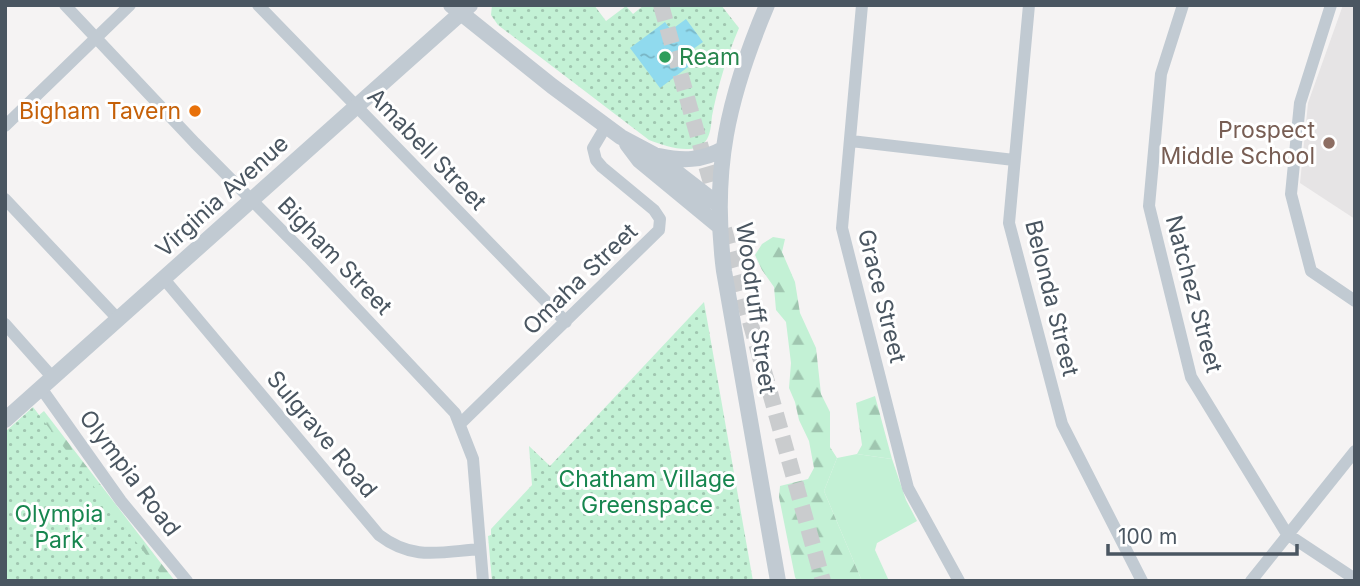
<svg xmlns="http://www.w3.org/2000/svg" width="1360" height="586" font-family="Inter,sans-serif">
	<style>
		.education { fill: #e6e4e5 }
		.green { fill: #c3f1d5 }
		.forest { fill: url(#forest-firs) }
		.park { fill: url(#park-dots) }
		.water { fill: url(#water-ripples) }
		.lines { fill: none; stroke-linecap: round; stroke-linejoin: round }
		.tertiary-tunnel { stroke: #caccce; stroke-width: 16; stroke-dasharray: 16 8; stroke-linecap: butt }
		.minor { stroke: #c1cad2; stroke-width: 12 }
		.tertiary { stroke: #c1cad2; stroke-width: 16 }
		.leisure-dot { fill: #2e9e5b; stroke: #fff; stroke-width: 2.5 }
		.food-dot { fill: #e8710a; stroke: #fff; stroke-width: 2.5 }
		.education-dot { fill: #8d6e63; stroke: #fff; stroke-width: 2.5 }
		.labels { text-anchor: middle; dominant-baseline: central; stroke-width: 6; stroke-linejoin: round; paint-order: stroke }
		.leisure-label { font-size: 23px; fill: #27864d; stroke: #fff; text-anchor: start }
		.food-label { font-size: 23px; fill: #c56008; stroke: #fff; text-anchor: end }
		.education-label { font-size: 23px; fill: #785e54; stroke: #fff; text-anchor: end }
		.street-label { font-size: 23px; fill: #4a5661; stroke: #fff }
		.park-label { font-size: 23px; fill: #17864f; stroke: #fff }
	</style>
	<defs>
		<pattern id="forest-firs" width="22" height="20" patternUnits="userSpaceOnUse" patternTransform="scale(1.75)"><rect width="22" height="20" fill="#c3f1d5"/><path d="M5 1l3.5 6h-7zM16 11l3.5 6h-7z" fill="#a0c6b0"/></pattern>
		<pattern id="park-dots" width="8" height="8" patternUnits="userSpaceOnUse" patternTransform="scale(1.75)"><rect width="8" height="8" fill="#c3f1d5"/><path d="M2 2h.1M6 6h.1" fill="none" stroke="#a0c6b0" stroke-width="1.8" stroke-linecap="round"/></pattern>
		<pattern id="water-ripples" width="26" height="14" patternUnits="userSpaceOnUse" patternTransform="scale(1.75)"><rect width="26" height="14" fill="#90daee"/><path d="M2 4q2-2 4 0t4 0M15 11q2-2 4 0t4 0" fill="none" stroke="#78b4c4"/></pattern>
	</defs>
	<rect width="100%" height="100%" fill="#f5f3f3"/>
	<path class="education" d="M1343 5H1355V219L1300 183 1308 103Z"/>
	<path class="green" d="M857 454 892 459 906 500 917 521 877 543 875 550 889 581H862L824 491 837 458Z"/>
	<path class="forest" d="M773 237 785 239 782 252 795 282 800 313 816 348 821 394 830 412V447L837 458 824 491 862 581H797L795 577 779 497 780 486 808 479 814 468 809 441 799 420 795 402 789 388 791 363 786 322 776 310 774 287 762 270 755 255 762 244Z
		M875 396 892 459 857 454 862 445 856 403Z
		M44 411 160 562 175 581H126L20 431Z"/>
	<path class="park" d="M492 5H594L606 21 626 6 633 14 644 5H721L739 28C727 56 718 85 712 116 711 124 711 135 705 142 693 156 665 146 649 140L498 25 491 15Z
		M704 302 753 581H492L488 536 491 535V529L532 485 529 446 550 466Z
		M33 407 166 581H5V432Z"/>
	<path class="water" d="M686 19 703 42 689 52 696 61 660 88 630 48 665 22 671 30Z"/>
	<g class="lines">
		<path class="tertiary-tunnel" d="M661 5 718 208
			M724 229 823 581"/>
		<path class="minor" d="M65 5 195 143 308 257 455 413 473 459 483 581
			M258 5 566 322
			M862 5 842 228 908 488 959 581
			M1029 5 1009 223 1062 424 1142 581
			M1183 5 1161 74 1149 206 1191 377 1287 534 1355 579
			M1331 5 1300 103 1291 194 1311 271 1355 301
			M5 126 130 5
			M851 141 1014 160
			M5 199 118 319
			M164 279 379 535C413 561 440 552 480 549
			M5 324 53 378
			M41 388 121 501 187 581
			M461 423 659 230 660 219 654 210 602 167 596 160 593 148 606 126
			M1251 581 1355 451"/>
		<path class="tertiary" d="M451 5 552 86 621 137 653 154 719 205
			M767 5C728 97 711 170 724 271L778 581
			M627 144 639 160 719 226
			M659 156C682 161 702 161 723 149
			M5 420 470 5"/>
	</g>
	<circle class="leisure-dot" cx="665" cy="57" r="7"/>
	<circle class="food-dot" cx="195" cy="111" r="7"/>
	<circle class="education-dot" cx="1329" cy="143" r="7"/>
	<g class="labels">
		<g class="leisure-label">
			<text x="679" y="57">Ream</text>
		</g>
		<g class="food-label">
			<text x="181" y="111">Bigham Tavern</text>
		</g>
		<g class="education-label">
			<text x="1315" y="130">Prospect<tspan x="1315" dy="26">Middle School</tspan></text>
		</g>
		<g class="street-label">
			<text transform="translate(427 149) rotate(46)">Amabell Street</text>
			<text transform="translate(222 196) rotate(-42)">Virginia Avenue</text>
			<text transform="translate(335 256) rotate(46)">Bigham Street</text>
			<text transform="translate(580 279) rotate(-44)">Omaha Street</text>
			<text transform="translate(1194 294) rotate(75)">Natchez Street</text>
			<text transform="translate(882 296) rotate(76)">Grace Street</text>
			<text transform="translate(1052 298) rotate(76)">Belonda Street</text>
			<text transform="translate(756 308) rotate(82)">Woodruff Street</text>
			<text transform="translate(322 434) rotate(50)">Sulgrave Road</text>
			<text transform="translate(130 473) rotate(53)">Olympia Road</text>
		</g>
		<g class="park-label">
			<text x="647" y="479">Chatham Village<tspan x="647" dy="26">Greenspace</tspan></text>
			<text x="59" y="514">Olympia<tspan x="59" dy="26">Park</tspan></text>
		</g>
	</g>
	<rect width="1360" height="586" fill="none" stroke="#4a5661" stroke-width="14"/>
	<path d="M1108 544v10h189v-10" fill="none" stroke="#4a5661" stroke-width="3.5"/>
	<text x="1118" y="544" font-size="21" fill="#4a5661" stroke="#ffffff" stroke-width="5" paint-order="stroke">100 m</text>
</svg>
